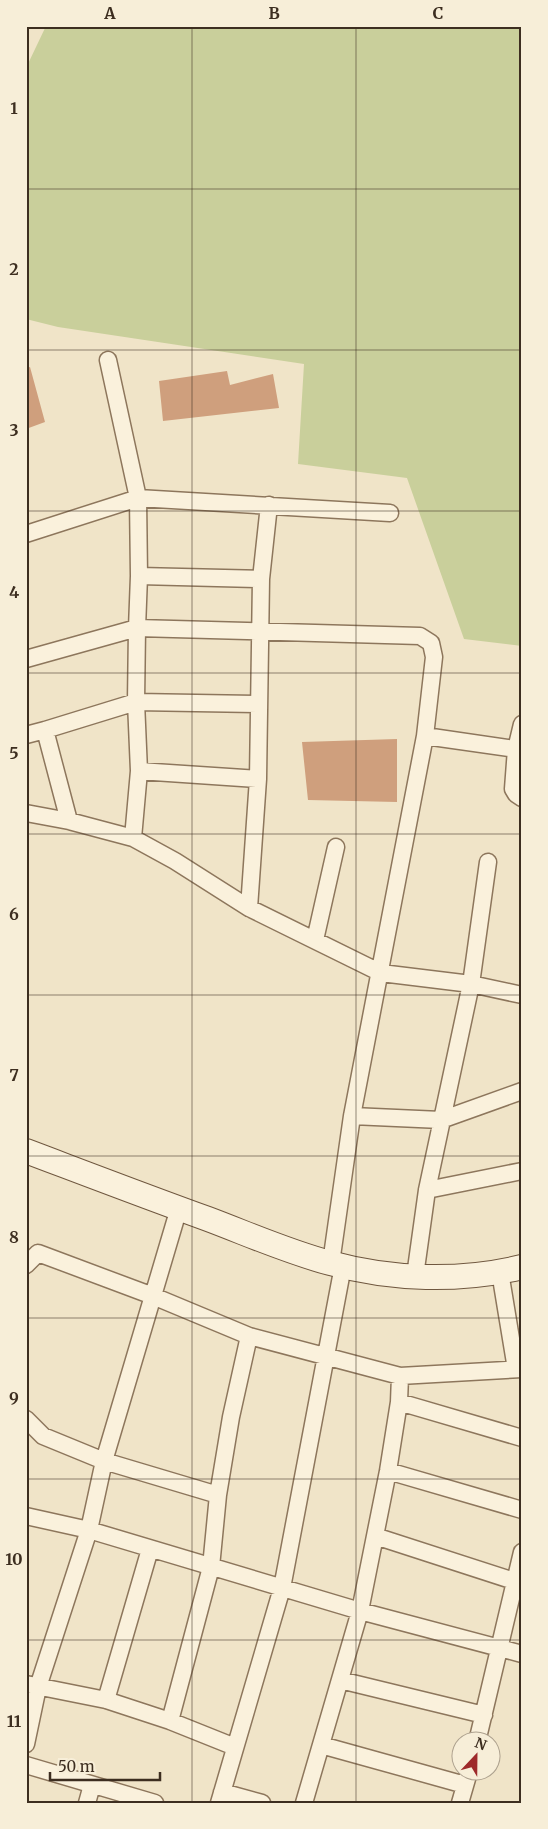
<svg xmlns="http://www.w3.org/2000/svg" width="548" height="1829" font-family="Merriweather,serif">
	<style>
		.green { fill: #c9cf9b }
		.building { fill: #cf9f7d }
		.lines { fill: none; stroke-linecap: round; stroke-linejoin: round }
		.street-casing { stroke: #8d765c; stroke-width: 19 }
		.secondary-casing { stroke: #6f573f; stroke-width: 26 }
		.street { stroke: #faf1dc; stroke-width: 16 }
		.secondary { stroke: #faf1dc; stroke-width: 24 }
		.grid { fill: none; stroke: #3d2e20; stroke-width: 1; stroke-opacity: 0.55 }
		.neatline { fill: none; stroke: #3d2e20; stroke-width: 2 }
		.grid-label { font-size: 16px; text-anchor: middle; font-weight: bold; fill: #3d2e20 }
	</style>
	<rect width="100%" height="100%" fill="#f0e4c8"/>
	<path class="green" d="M46 26H522V646L464 639 407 478 298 464 304 364 58 327 26 319V68Z"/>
	<path class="building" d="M30 367 45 422 26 429V368Z
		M227 371 230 385 273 374 279 408 163 421 159 381Z
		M397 739V802L308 800 302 742Z"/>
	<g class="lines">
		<defs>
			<path id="street" d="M26 534 138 498 390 513
				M139 576 261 579
				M26 659 137 628 139 576 138 498 108 360
				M522 724 516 749 513 789 516 794 522 798
				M26 735 45 730
				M425 736 522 750
				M139 771 258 779
				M26 813 69 821 133 838 175 861 249 908 381 973 471 984 522 995
				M69 821 45 730 136 702 258 704
				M133 838 139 771 136 702 137 628 420 636 431 643 434 657 425 736 352 1116 331 1263
				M249 908 258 779 261 579 269 505
				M315 940 336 847
				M352 1116 441 1120 522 1091
				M427 1190 522 1171
				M26 1265 38 1253 153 1296 249 1336
				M500 1272 516 1369
				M415 1276 427 1190 471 984 488 862
				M399 1402 522 1438
				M26 1419 43 1436 104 1461 218 1495
				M388 1471 522 1510
				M26 1516 89 1530 360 1611 522 1654
				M375 1536 514 1581
				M340 1680 484 1715
				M26 1684 106 1700 170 1721 235 1747
				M106 1700 150 1549
				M170 1721 211 1567 218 1495 231 1417 249 1336 400 1376 522 1369
				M477 1742 522 1552
				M26 1744 38 1687 89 1530 104 1461 179 1208
				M321 1745 465 1785
				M26 1765 155 1803
				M222 1792 262 1803
				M87 1803 92 1785
				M219 1803 282 1588 343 1266
				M304 1803 360 1611 388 1471 399 1402 400 1376
				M460 1803 469 1772"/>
			<path id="secondary" d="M26 1151C87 1174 147 1197 208 1219 248 1234 288 1252 330 1263 392 1280 460 1282 522 1267"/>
		</defs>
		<use href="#street" class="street-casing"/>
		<use href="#secondary" class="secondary-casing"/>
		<use href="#street" class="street"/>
		<use href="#secondary" class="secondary"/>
	</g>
	<path class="grid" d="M192 26V1803M356 26V1803M26 189H522M26 350H522M26 511H522M26 673H522M26 834H522M26 995H522M26 1156H522M26 1318H522M26 1479H522M26 1640H522"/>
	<rect width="548" height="1829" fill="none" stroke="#f7eed8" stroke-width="55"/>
	<g transform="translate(476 1756) rotate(22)"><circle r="24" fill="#f7eed8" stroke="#ada18e"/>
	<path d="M0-4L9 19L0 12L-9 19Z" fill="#9e2a2b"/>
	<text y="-8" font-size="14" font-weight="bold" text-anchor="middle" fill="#3d2e20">N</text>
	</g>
	<path d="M50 1772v8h110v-8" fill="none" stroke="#3d2e20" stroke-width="2.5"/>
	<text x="58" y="1772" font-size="15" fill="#3d2e20" stroke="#f7eed8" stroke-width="4" paint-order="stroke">50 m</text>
	<rect x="28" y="28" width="492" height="1774" class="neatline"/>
	<g class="grid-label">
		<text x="110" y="19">A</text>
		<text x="274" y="19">B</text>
		<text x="438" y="19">C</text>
		<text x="14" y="114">1</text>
		<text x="14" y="275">2</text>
		<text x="14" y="436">3</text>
		<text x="14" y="598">4</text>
		<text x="14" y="759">5</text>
		<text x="14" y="920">6</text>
		<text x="14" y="1081">7</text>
		<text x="14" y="1243">8</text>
		<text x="14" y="1404">9</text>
		<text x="14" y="1565">10</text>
		<text x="14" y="1727">11</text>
	</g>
</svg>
